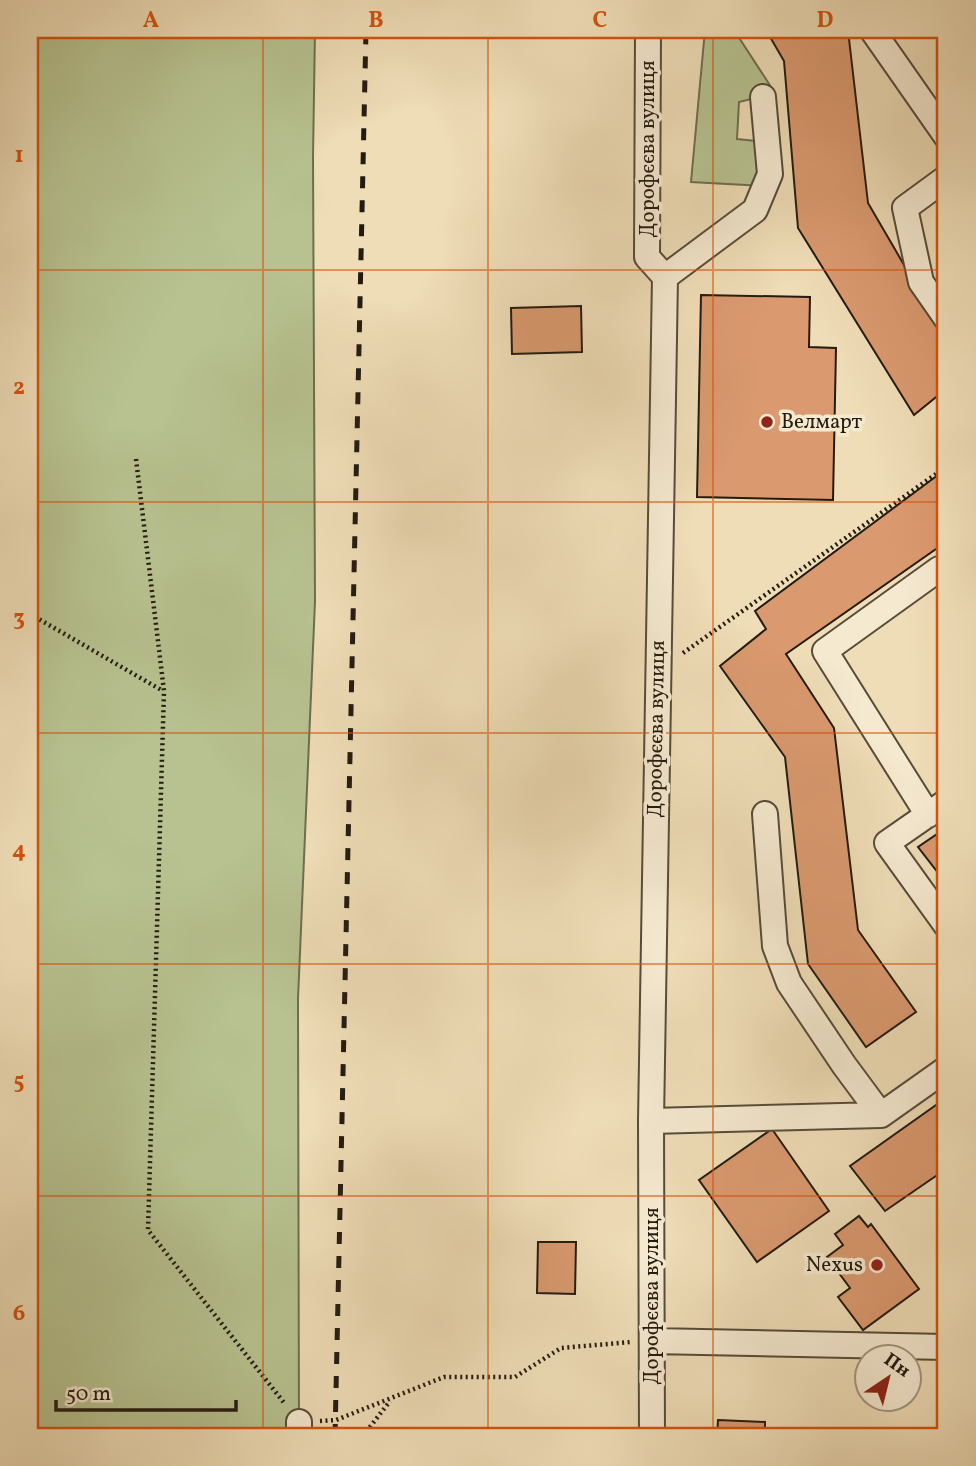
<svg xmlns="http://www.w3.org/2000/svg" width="976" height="1466" font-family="Vollkorn,serif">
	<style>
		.green { fill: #b7c290; stroke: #6e6e50; stroke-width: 2 }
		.building { fill: #da996f; stroke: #241b10; stroke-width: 2 }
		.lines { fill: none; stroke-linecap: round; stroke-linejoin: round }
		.minor-casing { stroke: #574c3a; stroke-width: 28 }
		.path { stroke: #241b10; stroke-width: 4.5; stroke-dasharray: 2 3.5; stroke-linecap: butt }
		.minor { stroke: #f5e9d0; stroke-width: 24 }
		.rail { stroke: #241b10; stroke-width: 5; stroke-dasharray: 12 12; stroke-linecap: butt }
		.grid { fill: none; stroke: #d4530c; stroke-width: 2; stroke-opacity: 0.55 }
		.poi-dot { fill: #8f2418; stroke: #f5e9d0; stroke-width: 2.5 }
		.labels { text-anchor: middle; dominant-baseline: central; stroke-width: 7; stroke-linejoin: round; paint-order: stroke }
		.street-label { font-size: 21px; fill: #241b10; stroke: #f5e9d0 }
		.poi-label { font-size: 21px; fill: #241b10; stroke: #f5e9d0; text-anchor: start }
		.neatline { fill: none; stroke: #d4530c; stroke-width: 2.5 }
		.grid-label { font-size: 23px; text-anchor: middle; font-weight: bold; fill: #d4530c }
	</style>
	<rect width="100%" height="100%" fill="#efddb7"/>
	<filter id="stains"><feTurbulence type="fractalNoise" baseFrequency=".00286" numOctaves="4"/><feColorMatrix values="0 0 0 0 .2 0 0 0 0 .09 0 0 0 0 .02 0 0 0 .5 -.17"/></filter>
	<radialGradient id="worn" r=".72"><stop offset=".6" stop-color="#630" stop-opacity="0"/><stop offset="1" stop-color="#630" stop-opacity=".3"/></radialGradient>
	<path class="green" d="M30 30H315L313 157 315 601 298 999 299 1436H30Z
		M705 30H734L775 93 739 102 737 139 767 142 765 186 691 182Z"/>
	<path class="building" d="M766 30H845L849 39 868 203 946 337V389L914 415 798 228 784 61Z
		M701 295 810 297 809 347 836 348 833 500 697 497Z
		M581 306 582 352 512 354 511 308Z
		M946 469V542L786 654 834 728 858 930 916 1012 866 1047 808 964 785 757 720 666 766 629 755 611Z
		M946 828V883L918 847Z
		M946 1098V1169L885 1211 850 1166Z
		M772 1129 829 1211 757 1262 699 1180Z
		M859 1216 868 1227 871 1224 919 1289 863 1330 838 1297 850 1288 827 1257 843 1245 835 1234Z
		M538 1242H576L575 1294 537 1293Z
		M718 1420 765 1422V1436H717Z"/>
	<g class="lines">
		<defs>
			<path id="minor" d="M648 30 647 257 665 277 651 1121 652 1436
				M872 30 946 136
				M946 178 905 208 921 282 946 318
				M665 277 755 210 770 174 763 97
				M946 802 887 843 946 925
				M765 814 775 946 789 983 844 1065 881 1115 946 1069
				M928 815 825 651 939 569
				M651 1121 881 1115
				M653 1341 946 1347
				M299 1436V1422"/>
		</defs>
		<use href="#minor" class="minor-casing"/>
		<path class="path" d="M136 459 164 691 148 1230 285 1404
			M30 614 163 691
			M683 653 946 467
			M320 1421 336 1420 444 1377H515L561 1348 631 1342
			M363 1436 390 1401"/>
		<use href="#minor" class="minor"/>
		<path class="rail" d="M335 1436 366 30"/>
	</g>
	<path class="grid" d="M263 30V1436M488 30V1436M713 30V1436M30 270H946M30 502H946M30 733H946M30 964H946M30 1196H946"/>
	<g class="poi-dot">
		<circle cx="767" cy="422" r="7"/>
		<circle cx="877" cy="1265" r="7"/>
	</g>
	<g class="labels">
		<g class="street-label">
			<text transform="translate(648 149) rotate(-90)">Дорофєєва вулиця</text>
			<text transform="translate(657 729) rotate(-89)">Дорофєєва вулиця</text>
			<text transform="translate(652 1296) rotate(-90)">Дорофєєва вулиця</text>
		</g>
		<g class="poi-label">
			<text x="781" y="422">Велмарт</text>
			<text x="863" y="1265" text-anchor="end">Nexus</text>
		</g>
	</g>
	<rect width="976" height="1466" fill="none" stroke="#efddb7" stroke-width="77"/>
	<g transform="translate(888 1378) rotate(35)"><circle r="33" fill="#f5e9d0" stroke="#a19783" stroke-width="2"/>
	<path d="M0-5L12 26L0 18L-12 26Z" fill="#8f2418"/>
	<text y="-10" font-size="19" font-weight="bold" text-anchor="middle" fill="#241b10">Пн</text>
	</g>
	<path d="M56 1400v10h180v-10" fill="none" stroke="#241b10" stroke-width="3.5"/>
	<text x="66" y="1400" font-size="21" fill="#241b10" stroke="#f5e9d0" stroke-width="5" paint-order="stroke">50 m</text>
	<rect x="38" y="38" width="899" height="1390" class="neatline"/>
	<g class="grid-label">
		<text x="151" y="27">A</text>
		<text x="376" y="27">B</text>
		<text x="600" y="27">C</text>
		<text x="825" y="27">D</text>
		<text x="19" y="162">1</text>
		<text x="19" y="394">2</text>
		<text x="19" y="625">3</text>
		<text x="19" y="857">4</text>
		<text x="19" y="1088">5</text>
		<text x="19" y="1320">6</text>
	</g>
	<rect width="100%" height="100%" filter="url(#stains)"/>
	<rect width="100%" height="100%" fill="url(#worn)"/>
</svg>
